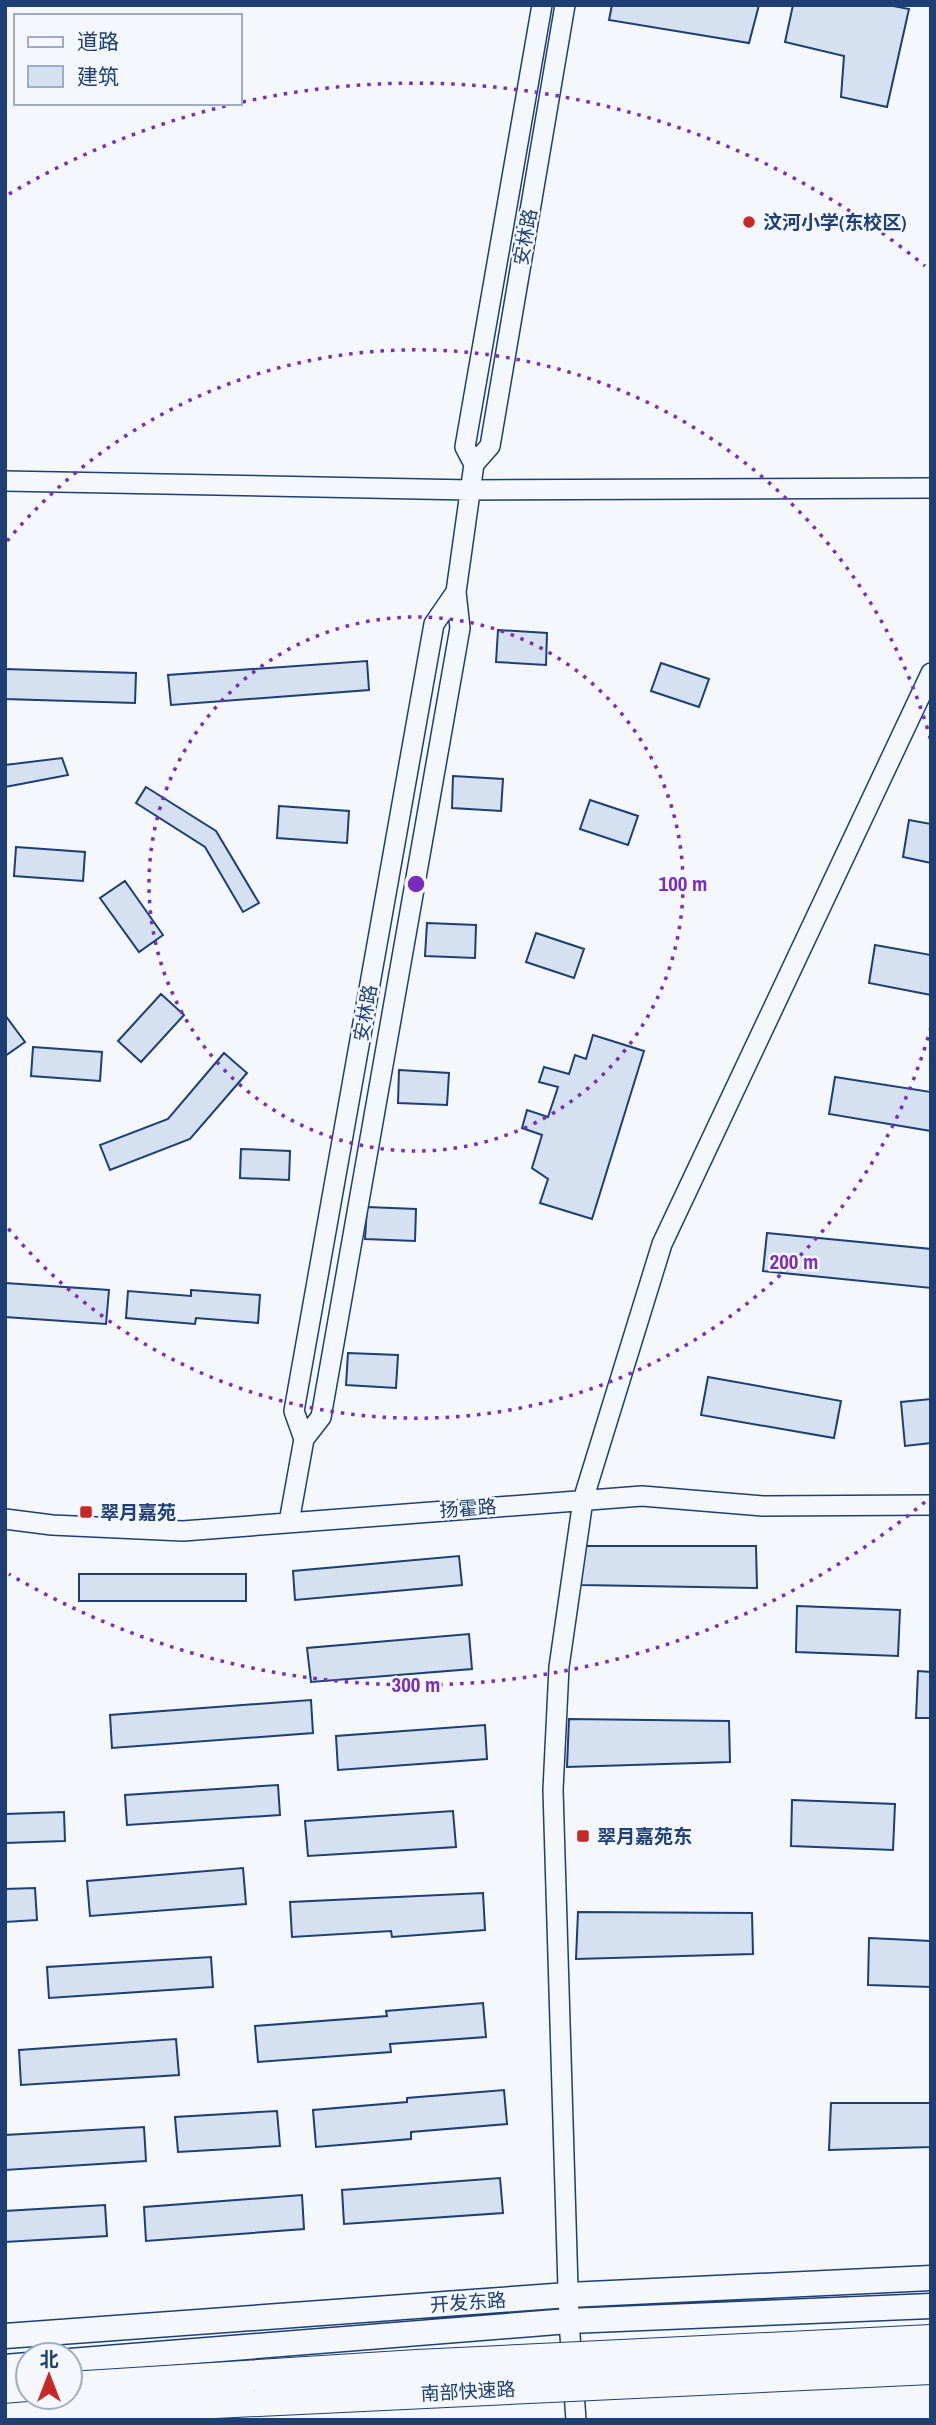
<svg xmlns="http://www.w3.org/2000/svg" width="936" height="2425" font-family="'Archivo Narrow','Noto Sans SC',sans-serif">
	<style>
		.building { fill: #d5e0f0; stroke: #1d3f73; stroke-width: 2 }
		.lines { fill: none; stroke-linecap: round; stroke-linejoin: round }
		.minor-casing { stroke: #1d3f73; stroke-width: 22 }
		.major-casing { stroke: #1d3f73; stroke-width: 27 }
		.highway-casing { stroke: #1d3f73; stroke-width: 32 }
		.minor { stroke: #f4f7fb; stroke-width: 19 }
		.major { stroke: #f4f7fb; stroke-width: 24 }
		.highway { stroke: #f4f7fb; stroke-width: 30 }
		.highway-bridge-casing { stroke: #1d3f73; stroke-width: 32; stroke-linecap: butt }
		.highway-bridge { stroke: #f4f7fb; stroke-width: 30 }
		.ring { fill: none; stroke: #7b2cbf; stroke-width: 3.5; stroke-dasharray: 3.5 7 }
		.poi-dot { fill: #c62828; stroke: #f4f7fb; stroke-width: 2.5 }
		.labels { text-anchor: middle; dominant-baseline: central; stroke-width: 5; stroke-linejoin: round; paint-order: stroke }
		.poi-label { font-size: 19px; font-weight: bold; fill: #1d3f73; stroke: #f4f7fb; text-anchor: start }
		.street-label { font-size: 19px; fill: #1d3f73; stroke: #f4f7fb }
		.centre { fill: #7b2cbf; stroke: #f4f7fb; stroke-width: 3.5 }
		.ring-label { font-size: 21px; text-anchor: middle; font-weight: bold; fill: #7b2cbf; stroke: #f4f7fb; stroke-width: 5; stroke-linejoin: round; paint-order: stroke }
	</style>
	<rect width="100%" height="100%" fill="#f4f7fb"/>
	<path class="building" d="M612 5H759L749 43 609 20Z
		M793 5H888L909 9 887 107 841 97 844 56 785 42Z
		M498 630 547 633 546 665 496 662Z
		M367 661 369 690 171 705 168 675Z
		M661 663 709 679 699 707 651 691Z
		M5 669 136 673 135 703 5 699Z
		M62 758 68 775 5 787V765Z
		M453 776 503 779 501 811 452 808Z
		M146 787 216 831 259 903 243 912 205 847 136 803Z
		M590 800 638 816 628 845 580 829Z
		M279 806 349 811 347 843 277 838Z
		M909 820 931 824V863L903 857Z
		M16 847 85 852 83 881 14 876Z
		M125 881 163 935 139 952 100 898Z
		M427 923 476 925 475 958 425 956Z
		M536 933 584 949 574 978 526 962Z
		M875 945 931 955V995L869 983Z
		M161 994 184 1015 141 1062 118 1041Z
		M5 1015 25 1042 5 1056Z
		M593 1035 644 1051 592 1219 540 1203 548 1179 532 1168 542 1135 522 1128 527 1110 548 1117 558 1087 539 1082 544 1067 569 1074 575 1055 586 1059Z
		M33 1047 102 1052 100 1081 31 1076Z
		M224 1053 247 1073 190 1139 110 1170 100 1145 168 1119Z
		M399 1070 449 1073 447 1105 398 1103Z
		M835 1077 931 1092V1131L829 1114Z
		M241 1149 290 1151 289 1180 240 1178Z
		M367 1207 416 1209 415 1241 365 1239Z
		M767 1233 931 1249V1288L763 1271Z
		M5 1283 109 1290 106 1324 5 1317Z
		M191 1290 260 1295 258 1323 196 1318 195 1324 126 1318 128 1291 191 1296Z
		M348 1353 398 1355 396 1388 346 1385Z
		M708 1377 841 1401 834 1438 701 1415Z
		M931 1399V1443L905 1446 901 1402Z
		M582 1546H756L757 1588 581 1585Z
		M459 1556 462 1585 295 1600 293 1571Z
		M79 1574H246V1601H79Z
		M797 1606 900 1610 898 1656 796 1652Z
		M469 1634 472 1669 311 1682 307 1648Z
		M918 1671 931 1672V1718H916Z
		M311 1700 313 1733 112 1748 110 1715Z
		M569 1719 729 1721 730 1762 567 1767Z
		M485 1725 487 1759 338 1770 336 1736Z
		M278 1785 280 1815 127 1825 125 1795Z
		M792 1800 895 1804 893 1850 791 1846Z
		M453 1811 456 1847 308 1856 305 1821Z
		M64 1812 65 1841 5 1843V1814Z
		M243 1868 246 1904 90 1916 87 1881Z
		M35 1888 37 1920 5 1922V1889Z
		M483 1893 485 1930 392 1937 391 1931 292 1937 290 1902Z
		M578 1912 752 1913 753 1954 576 1959Z
		M869 1938 931 1941V1987L868 1985Z
		M211 1957 213 1987 49 1998 47 1967Z
		M483 2003 486 2037 390 2044 391 2052 258 2062 255 2026 387 2016 386 2011Z
		M176 2039 179 2075 21 2085 19 2050Z
		M504 2090 507 2124 411 2132V2139L316 2147 313 2110 407 2102V2098Z
		M831 2103H931V2147L829 2150Z
		M277 2111 280 2146 178 2152 175 2117Z
		M144 2127 146 2161 5 2170V2135Z
		M500 2178 503 2213 344 2224 342 2190Z
		M302 2195 304 2229 146 2241 144 2207Z
		M105 2205 107 2236 5 2242V2211Z"/>
	<g class="lines">
		<defs>
			<path id="minor" d="M474 464 465 447 542 5
				M5 481 470 490 931 488
				M304 1439 294 1411 434 624 456 592
				M5 1519 52 1525 183 1531 642 1496 763 1506 931 1505
				M289 1522 304 1439 321 1417 460 628 456 592 474 464 490 446 565 5
				M576 2420 569 2321 553 1790 559 1667 583 1500 662 1244 931 673"/>
			<path id="major" d="M5 2336 568 2295 931 2278
				M70 2361 569 2321 931 2306
				M5 2367 28 2365"/>
			<path id="highway" d="M5 2391 28 2389"/>
		</defs>
		<use href="#minor" class="minor-casing"/>
		<use href="#major" class="major-casing"/>
		<use href="#highway" class="highway-casing"/>
		<use href="#minor" class="minor"/>
		<use href="#major" class="major"/>
		<use href="#highway" class="highway"/>
		<defs>
			<path id="highway-bridge" d="M70 2387 417 2365 931 2340
				M5 2419 173 2405 931 2369"/>
		</defs>
		<use href="#highway-bridge" class="highway-bridge-casing"/>
		<use href="#highway-bridge" class="highway-bridge"/>
	</g>
	<g class="ring">
		<circle cx="416" cy="884" r="267"/>
		<path d="M931 1027A534 534 0 0 1 7 1227M7 541A534 534 0 0 1 931 741"/>
		<path d="M925 1502A801 801 0 0 1 9 1574M9 194A801 801 0 0 1 925 266"/>
	</g>
	<g class="poi-dot">
		<circle cx="749" cy="222" r="7"/>
		<rect x="79" y="1505" width="14" height="14" rx="3.5"/>
		<rect x="576" y="1829" width="14" height="14" rx="3.5"/>
	</g>
	<g class="labels">
		<g class="poi-label">
			<text x="763" y="222">汶河小学(东校区)</text>
			<text x="100" y="1512">翠月嘉苑</text>
			<text x="597" y="1836">翠月嘉苑东</text>
		</g>
		<g class="street-label">
			<text transform="translate(525 237) rotate(-80)">安林路</text>
			<text transform="translate(365 1013) rotate(-80)">安林路</text>
			<text transform="translate(468 1508) rotate(-4)">扬霍路</text>
			<text transform="translate(468 2302) rotate(-4)">开发东路</text>
			<text transform="translate(468 2391) rotate(-3)">南部快速路</text>
		</g>
	</g>
	<circle cx="416" cy="884" r="10" class="centre"/>
	<g class="ring-label">
		<text x="683" y="891">100 m</text>
		<text x="794" y="1269">200 m</text>
		<text x="416" y="1692">300 m</text>
	</g>
	<rect width="936" height="2425" fill="none" stroke="#1d3f73" stroke-width="14"/>
	<rect x="14" y="14" width="228" height="91" fill="#f4f7fb" stroke="#9eadc5" stroke-width="2"/>
	<rect x="28" y="37" width="35" height="10" fill="#f4f7fb" stroke="#9eadc5" stroke-width="2"/>
	<text x="77" y="49" font-size="21" fill="#1d3f73">道路</text>
	<rect x="28" y="66" width="35" height="21" fill="#d5e0f0" stroke="#9eadc5" stroke-width="2"/>
	<text x="77" y="84" font-size="21" fill="#1d3f73">建筑</text>
	<g transform="translate(49 2376)"><circle r="33" fill="#f4f7fb" stroke="#9eadc5" stroke-width="2"/>
	<path d="M0-5L12 26L0 18L-12 26Z" fill="#c62828"/>
	<text y="-10" font-size="19" font-weight="bold" text-anchor="middle" fill="#1d3f73">北</text>
	</g>
</svg>
